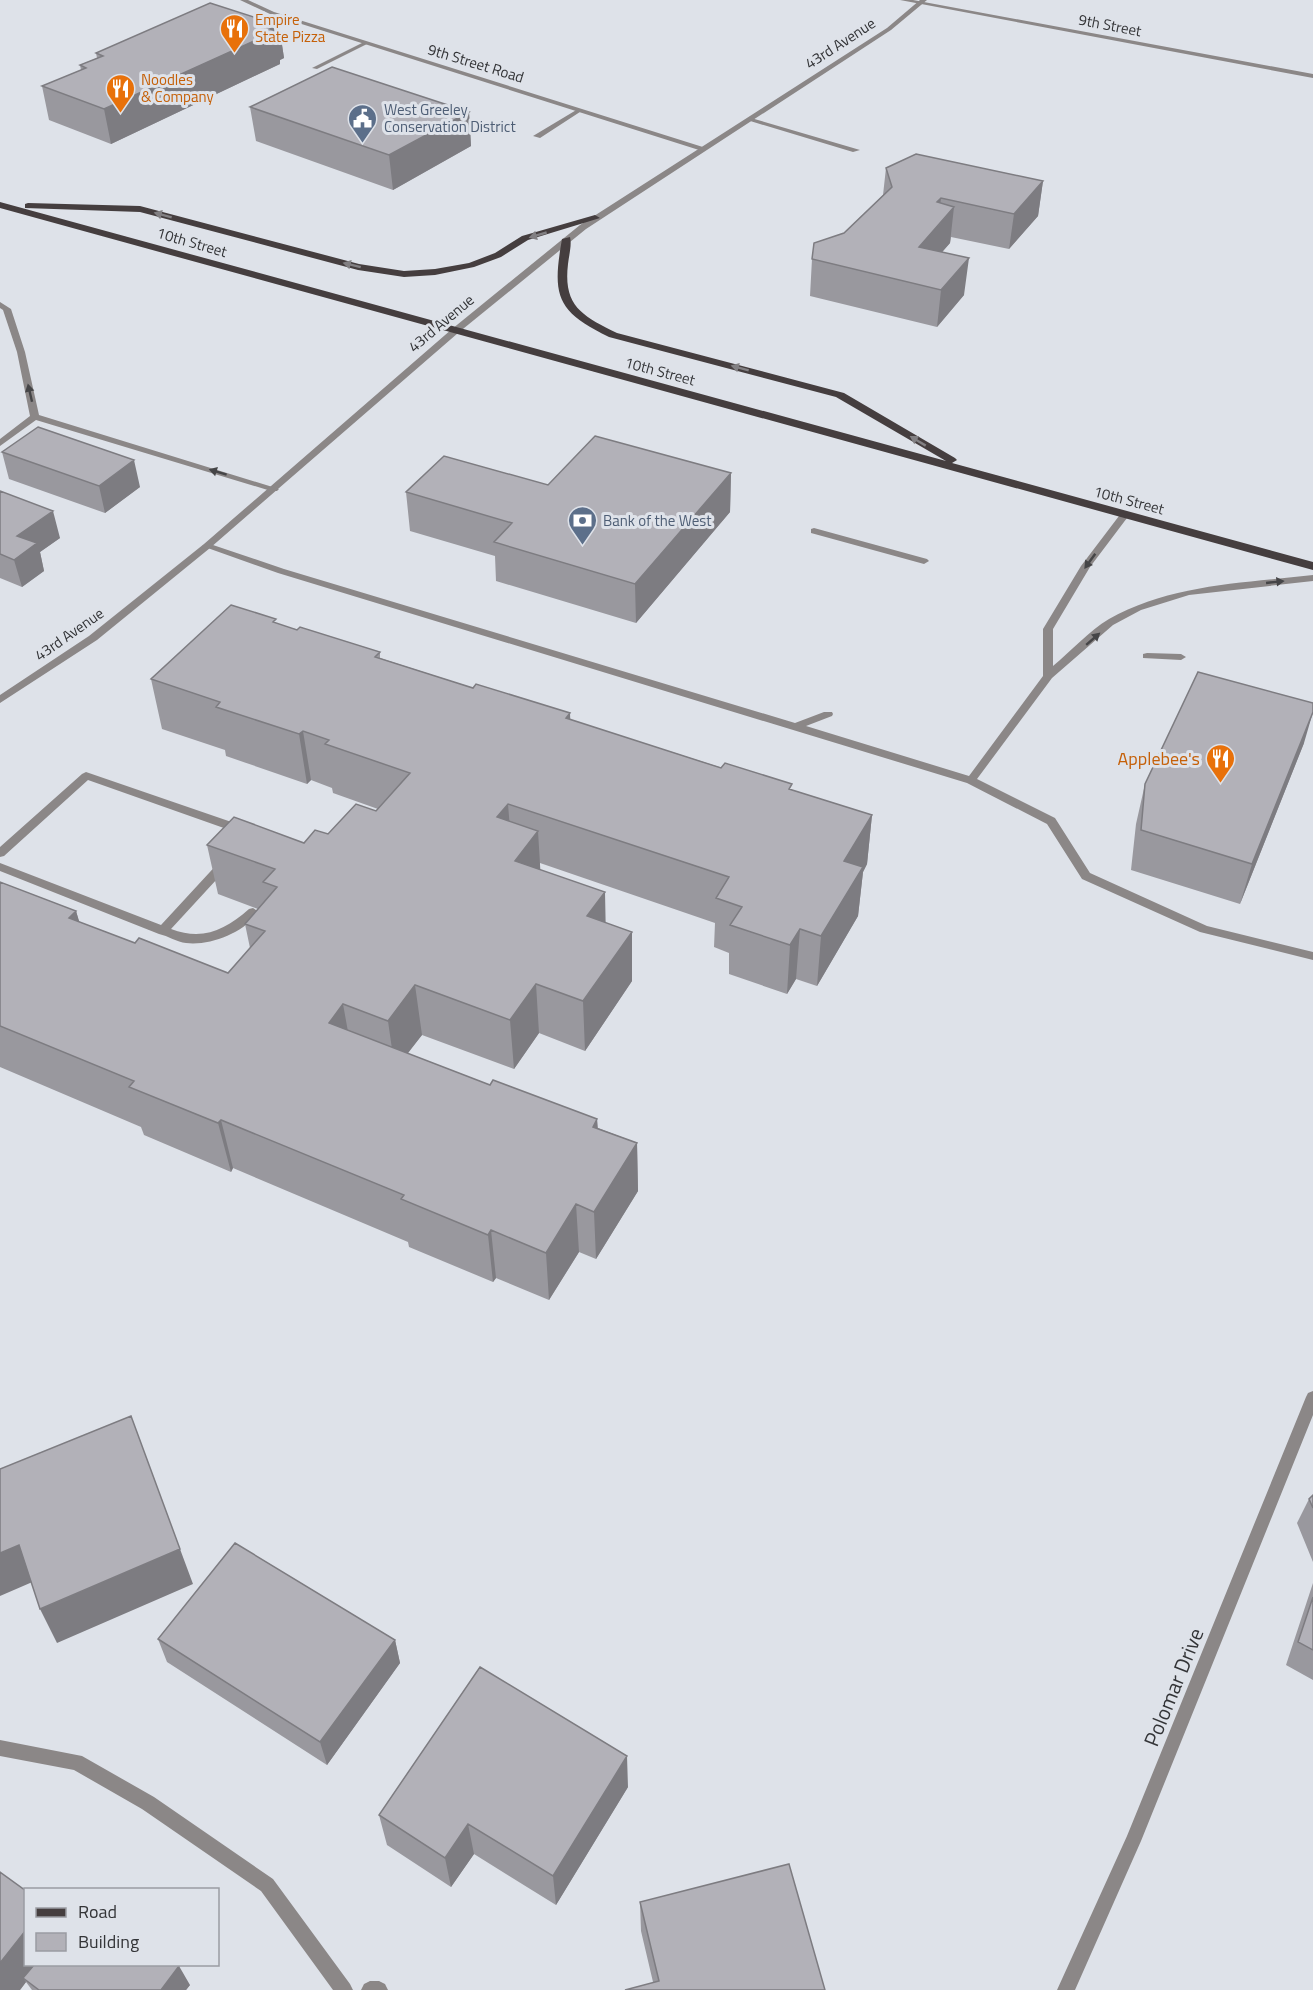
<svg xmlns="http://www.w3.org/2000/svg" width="1313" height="1990" font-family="'Titillium Web',sans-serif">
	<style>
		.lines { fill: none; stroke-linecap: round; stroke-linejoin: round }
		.service { fill: #8b8787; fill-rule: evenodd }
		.minor { fill: #8b8787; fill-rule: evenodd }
		.tertiary { fill: #8b8787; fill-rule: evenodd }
		.primary { fill: #453e3f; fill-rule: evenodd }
		.wall { fill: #99989e }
		.shaded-wall { fill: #7d7c81 }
		.building { fill: #b2b1b8; stroke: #7d7c81; stroke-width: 1.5 }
		.oneway { fill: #828083 }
		.oneway2 { fill: #454547 }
		.labels { text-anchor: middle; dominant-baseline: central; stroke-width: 6; stroke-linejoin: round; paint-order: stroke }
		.far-food-label { font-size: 15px; fill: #c56008; stroke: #dee2e9; text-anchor: start }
		.far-street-label { font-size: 15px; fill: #333437; stroke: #dee2e9 }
		.far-service-label { font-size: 15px; fill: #4e5e75; stroke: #dee2e9; text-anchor: start }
		.food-label { font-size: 18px; fill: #c56008; stroke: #dee2e9; text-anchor: end }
		.near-street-label { font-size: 21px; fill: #333437; stroke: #dee2e9 }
	</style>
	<rect width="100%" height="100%" fill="#dee2e9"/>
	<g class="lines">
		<path class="service" d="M364 42 369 43 317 69 312 68Z
			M578 109 583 110 540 138 533 136Z
			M747 118H751L860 150 853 152 747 120Z
			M0 302 11 309 25 352 39 415 279 489 277 491H271L36 420 0 446V439L30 416 17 352 3 310 0 308Z
			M1125 511 1130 514 1090 567 1053 629V666C1071 651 1089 631 1109 619 1171 584 1244 583 1313 575V581L1189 595 1141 610 1113 625 1052 678 977 779 1055 818 1090 873 1207 926 1313 952V960L1200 932 1082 879 1047 824 967 783 278 573 202 546 207 543 210 544 284 569 795 723 824 712H832L833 714 832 716 806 726 969 776 1043 676V629L1081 566 1122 512Z
			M814 528 927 559 929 561 924 564 811 533V529Z
			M1147 653 1181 654 1186 657 1181 660 1143 658V654Z
			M86 772 246 827 248 830 246 833H238L88 780 4 856 0 857V847L82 774Z
			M225 859 229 860 231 863 229 866 171 929C203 941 225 930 249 909L253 908 259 912C244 932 211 946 186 943 177 942 168 936 159 934L0 871V863L161 925 221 860Z
			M1313 1391V1415L1141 1841 1075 1990H1057L1127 1836 1306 1397 1308 1393Z"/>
		<path class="minor" d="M240 0H248L274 12 706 148 699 150 270 14Z
			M900 0H913L1313 74V78Z
			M0 1740 82 1756 154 1797 273 1879 350 1984 353 1990H333L261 1891 142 1809 74 1770 0 1756Z
			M370 1981H379L385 1984 388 1990H361L364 1984Z"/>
		<path class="tertiary" d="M920 0H927L891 30 586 229 458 333 210 548 97 640 0 703V695L89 636 204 544 452 329 580 225 887 28Z"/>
		<path class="primary" d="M0 202 946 461 836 397 609 337C556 311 552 296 562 239L570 237C572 245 569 255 568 264 563 306 582 316 617 333L844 393 955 458 957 460 952 463 1313 562V570L0 208Z
			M28 203 140 206 359 264 404 271 435 269 469 263 495 253 522 236 595 215 600 218 528 240 501 257 474 267 435 275 404 277 358 270 140 212 25 208V204Z"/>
	</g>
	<path class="wall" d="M279 25 284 58 280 60V64L111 144 49 120 42 86 81 70 80 65 97 58 96 53Z
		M250 107 469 112 471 146 393 190 256 141Z
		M886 168 1043 181 1038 216 1009 249 951 237 950 243 942 252 964 295 937 327 810 296 812 259 844 233 883 195Z
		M2 452 140 487 105 513 9 479Z
		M731 473 730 512 636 623 496 581 495 556 410 531 406 492 548 485Z
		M0 491 60 538 40 552 44 571 22 587 0 578Z
		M277 624 380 652V658L473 688 570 713V720L872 815 867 864 863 872 858 916 817 986 796 979 787 994 729 974V953L714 947 715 923 540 863V870L606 923 632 932V981L585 1051 539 1033 514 1069 422 1035 407 1053 490 1085 597 1119 598 1128 637 1143 638 1191 596 1259 579 1252 549 1300 496 1278 493 1282 409 1247 408 1242 233 1168 231 1172 144 1135 141 1127 0 1067V882L76 911 79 922 135 943 228 973 250 948 245 924 258 909 218 894 207 845 304 843 328 834 376 811 378 809 333 793 332 788 311 780 307 784 226 756 225 750 162 729 151 679Z
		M1304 743 1240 904 1131 870 1136 824 1145 784Z
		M1313 1495V1562L1297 1523 1309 1499Z
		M1313 1583V1680L1286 1665Z
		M158 1639 395 1640 400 1663 327 1765 167 1662Z
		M628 1787 556 1905 474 1854 451 1887 387 1845 379 1815Z
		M640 1902 825 1990 653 1982 641 1931Z
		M26 1965 190 1985 186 1990H32L26 1982 20 1990Z"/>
	<path class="shaded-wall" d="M279 25 284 58 280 60V64L111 144 104 109Z
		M469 112 471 146 393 190 389 155Z
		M1043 181 1038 216 1009 249 1014 214Z
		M941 198 938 226 954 207 950 243 915 283 919 247 937 202Z
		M969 258 964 295 937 327 941 290Z
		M134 460 140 487 105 513 99 486Z
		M731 473 730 512 636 623 635 584Z
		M53 511 60 538 40 552 44 571 22 587 14 560 17 536Z
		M1313 712 1304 743 1240 904 1252 864Z
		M570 713 572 762 566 718Z
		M303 731 311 780 307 784 299 734Z
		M508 804 512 854 497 817Z
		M872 815 867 864 863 872 858 916 817 986 821 936 844 861Z
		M538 831 541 881 515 861Z
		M605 892 606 941 587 916Z
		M76 911 91 960 69 918Z
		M800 929 796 979 787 994 790 945Z
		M632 932V981L585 1051 583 1001Z
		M536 984 539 1033 514 1069 510 1020Z
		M415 985 422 1035 395 1070 388 1021Z
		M343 1004 352 1054 329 1023Z
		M597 1119 599 1168 593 1127Z
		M221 1120 233 1168 231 1172 218 1123Z
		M637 1143 638 1191 596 1259 594 1212Z
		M576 1204 579 1252 549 1300 546 1253Z
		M491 1230 496 1278 493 1282 488 1235Z
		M19 1545 37 1580 0 1596V1553Z
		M180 1549 193 1584 57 1643 40 1609Z
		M395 1640 400 1663 327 1765 320 1742Z
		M627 1756 628 1787 556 1905 553 1876Z
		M468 1824 474 1854 451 1887 445 1858Z
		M26 1930V1965H40L23 1978 26 1982 20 1990H0V1963Z
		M179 1966 190 1985 186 1990H161Z"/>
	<path class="building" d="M210 3 279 25 270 29 276 31 104 109 42 86 86 68 80 65 103 56 96 53Z
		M332 67 469 112 389 155 250 107Z
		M916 154 1043 181 1014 214 941 198 937 202 954 207 919 247 969 258 941 290 812 259 814 243 844 233 892 187 886 168Z
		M38 427 134 460 99 486 2 452Z
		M595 436 731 473 635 584 494 542 512 523 406 492 444 456 548 485Z
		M0 491 53 511 17 536 37 543 14 560 0 554Z
		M231 605 276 619 273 622 297 630 300 627 380 652 375 657 473 688 476 684 570 713 566 718 721 768 725 763 792 784 789 789 872 815 844 861 863 867 821 936 800 929 790 945 730 925 742 907 716 898 729 877 508 804 497 817 538 831 515 861 605 892 587 916 632 932 583 1001 536 984 510 1020 415 985 388 1021 343 1004 329 1023 490 1085 493 1080 597 1119 593 1127 637 1143 594 1212 576 1204 546 1253 491 1230 488 1235 401 1199 404 1195 221 1120 218 1123 129 1087 134 1081 0 1026V882L76 911 69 918 135 943 139 938 228 973 265 931 245 924 277 887 263 882 275 869 207 845 234 817 304 843 315 830 328 834 356 804 376 811 410 773 325 744 329 740 303 731 299 734 216 707 220 702 151 679Z
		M1198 672 1313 703V712L1252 864 1141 830 1145 784Z
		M131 1416 180 1549 40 1609 19 1545 0 1553V1469Z
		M1313 1495V1508L1309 1499Z
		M235 1543 395 1640 320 1742 158 1639Z
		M1313 1597V1650L1298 1642Z
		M480 1667 627 1756 553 1876 468 1824 445 1858 379 1815Z
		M789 1864 825 1990H625L659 1981 640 1902Z
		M0 1872 26 1891V1930L0 1963Z
		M34 1965H177L179 1966 161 1990H39L23 1978Z"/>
	<defs><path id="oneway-solid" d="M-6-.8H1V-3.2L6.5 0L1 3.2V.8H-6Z" transform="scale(1.5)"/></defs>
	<g class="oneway">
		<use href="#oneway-solid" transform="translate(163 215) rotate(-165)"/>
		<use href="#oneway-solid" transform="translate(538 235) rotate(164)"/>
		<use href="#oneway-solid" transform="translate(352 265) rotate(-166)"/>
		<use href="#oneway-solid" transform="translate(740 368) rotate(-165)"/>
		<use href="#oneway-solid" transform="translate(918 441) rotate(-149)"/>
	</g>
	<g class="oneway2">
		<use href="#oneway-solid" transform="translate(30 393) rotate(-103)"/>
		<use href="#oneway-solid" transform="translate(218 472) rotate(-163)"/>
		<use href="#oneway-solid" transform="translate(1090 561) rotate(126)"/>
		<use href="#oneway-solid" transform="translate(1275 582) rotate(-6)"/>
		<use href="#oneway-solid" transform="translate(1093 639) rotate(-41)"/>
	</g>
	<defs>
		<symbol id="restaurant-pin" viewBox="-11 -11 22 30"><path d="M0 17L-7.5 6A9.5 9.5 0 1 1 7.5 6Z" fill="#e8710a" stroke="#dee2e9"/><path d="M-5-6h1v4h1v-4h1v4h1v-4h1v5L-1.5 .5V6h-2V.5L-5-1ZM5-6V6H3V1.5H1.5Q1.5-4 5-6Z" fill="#fff"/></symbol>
		<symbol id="civic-pin" viewBox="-11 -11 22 30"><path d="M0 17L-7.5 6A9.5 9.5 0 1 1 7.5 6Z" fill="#5c6f8a" stroke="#dee2e9"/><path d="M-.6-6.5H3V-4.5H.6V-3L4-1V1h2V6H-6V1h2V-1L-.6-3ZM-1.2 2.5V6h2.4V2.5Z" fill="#fff"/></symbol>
		<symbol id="bank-pin" viewBox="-11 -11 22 30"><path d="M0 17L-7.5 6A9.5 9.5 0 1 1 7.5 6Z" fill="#5c6f8a" stroke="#dee2e9"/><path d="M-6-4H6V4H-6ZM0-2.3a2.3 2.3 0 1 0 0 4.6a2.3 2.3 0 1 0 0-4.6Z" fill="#fff"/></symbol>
	</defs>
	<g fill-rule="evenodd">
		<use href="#restaurant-pin" x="218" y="12" width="33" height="45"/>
		<use href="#restaurant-pin" x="104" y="72" width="33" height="45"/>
		<use href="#civic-pin" x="346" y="102" width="33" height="45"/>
		<use href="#bank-pin" x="566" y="504" width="33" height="45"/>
		<use href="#restaurant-pin" x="1204" y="742" width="33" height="45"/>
	</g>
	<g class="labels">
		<g class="far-food-label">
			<text x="255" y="19">Empire<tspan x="255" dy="17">State Pizza</tspan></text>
			<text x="141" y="79">Noodles<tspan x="141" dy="17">&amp; Company</tspan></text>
		</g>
		<g class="far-street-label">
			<text transform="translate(1110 25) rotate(11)">9th Street</text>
			<text transform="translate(840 43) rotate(-33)">43rd Avenue</text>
			<text transform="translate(476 63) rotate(17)">9th Street Road</text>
			<text transform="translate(192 242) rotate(16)">10th Street</text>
			<text transform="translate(441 323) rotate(-40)">43rd Avenue</text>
			<text transform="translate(660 371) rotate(15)">10th Street</text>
			<text transform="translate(1129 500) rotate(15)">10th Street</text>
			<text transform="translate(69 634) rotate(-35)">43rd Avenue</text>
		</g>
		<g class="far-service-label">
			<text x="384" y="109">West Greeley<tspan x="384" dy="17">Conservation District</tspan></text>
			<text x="603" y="520">Bank of the West</text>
		</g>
		<g class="food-label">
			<text x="1200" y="758">Applebee's</text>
		</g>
		<g class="near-street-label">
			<text transform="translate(1173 1687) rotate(-68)">Polomar Drive</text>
		</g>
	</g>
	<rect x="24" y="1888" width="195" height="78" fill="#dee2e9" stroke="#9a9ca2" stroke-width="1.5"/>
	<rect x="36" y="1908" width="30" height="9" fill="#453e3f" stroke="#9a9ca2" stroke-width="1.5"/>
	<text x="78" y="1918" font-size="18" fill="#333437">Road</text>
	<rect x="36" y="1933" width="30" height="18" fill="#b2b1b8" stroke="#9a9ca2" stroke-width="1.5"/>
	<text x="78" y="1948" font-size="18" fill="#333437">Building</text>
</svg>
